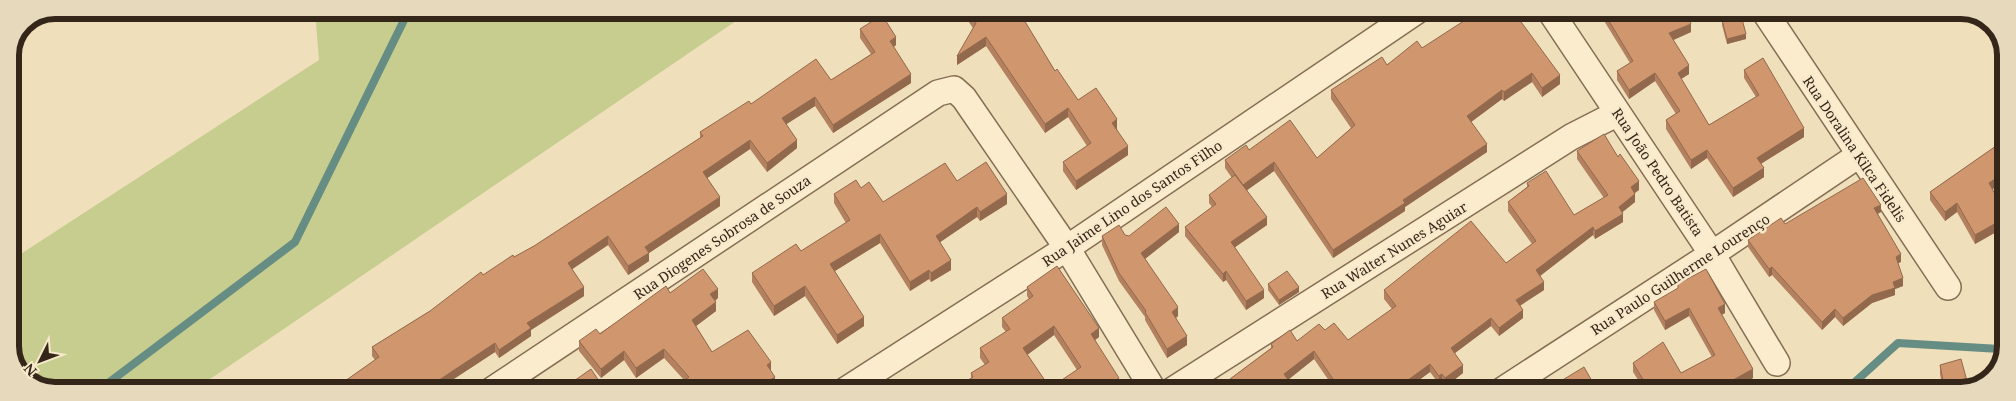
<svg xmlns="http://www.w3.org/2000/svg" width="2016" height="401" font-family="'Noto Serif',serif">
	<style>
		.green { fill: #c6cd8e }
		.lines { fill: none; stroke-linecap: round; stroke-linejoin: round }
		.stream { stroke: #668d83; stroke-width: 8 }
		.street-casing { stroke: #866e54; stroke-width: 28 }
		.street { stroke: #faeccd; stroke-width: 25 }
		.wall { fill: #b3815f; fill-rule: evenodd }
		.shaded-wall { fill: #92694d }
		.building { fill: #d0966e; stroke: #92694d; fill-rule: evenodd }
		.labels { text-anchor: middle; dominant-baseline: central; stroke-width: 5; stroke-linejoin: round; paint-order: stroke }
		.street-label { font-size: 14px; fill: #35261a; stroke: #f7e9ca }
		.rim { fill: none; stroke: #35261a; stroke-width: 6 }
	</style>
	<rect width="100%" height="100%" fill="#efdfba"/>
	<path class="green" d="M315 10H752L194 390H47L21 376 10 352V261L319 60Z"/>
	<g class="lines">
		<path class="stream" d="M99 390 295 242 409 10
			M1845 391 1898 343 2000 349 2005 355"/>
		<defs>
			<path id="street" d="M1550 11 1712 254 1777 363
				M1764 11 1948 287
				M492 390 938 93 954 89 964 98 1067 248 1154 391
				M844 391 1067 248 1417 11
				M1171 391 1571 137 1618 113
				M1501 391 1712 254 1859 155"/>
		</defs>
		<use href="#street" class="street-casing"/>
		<use href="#street" class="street"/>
	</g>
	<path class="wall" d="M966 10H1018L1055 71 1078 100 1117 129 1128 155 1076 190 1063 171V162L1087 146 1068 117 1045 133 986 46 957 65 973 28 966 18Z
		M1598 11H1634L1636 13 1691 32 1673 40 1689 74 1681 79 1709 125 1756 97 1744 78V70L1804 137 1761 164 1764 177 1733 197 1707 158 1691 169 1666 129V120L1676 114 1655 81 1629 99 1617 80V71L1630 63Z
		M1476 20 1560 84 1542 97 1532 82 1504 101 1502 99 1471 122 1487 152 1405 207V211L1333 258 1274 171 1247 190 1267 225 1235 247 1264 298 1246 310 1226 280 1223 282 1185 236V227L1212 207 1209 203V195L1232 178 1225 168V160L1249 150 1317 158 1351 128 1331 99V90L1422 48Z
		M1722 20 1746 39 1727 44 1722 25Z
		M860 29 896 45 894 47 911 83 833 133 815 106 786 124 797 148 767 172 750 149 707 178 720 206 649 253V261L628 275 608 245 572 269 584 296 531 330V336L499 358 495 352 437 390H345V381L375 360 372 356V347L430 311 483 275 534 246 700 138V132L751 104 831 80 871 54 860 38Z
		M2006 139 2005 180 1992 189 2005 212V227L1975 244 1957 212 1945 221 1930 200V192Z
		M1577 151 1618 157 1639 190 1635 193V202L1622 212 1623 222 1595 239 1593 235 1540 276 1544 290 1520 306 1523 318 1499 336 1491 326 1455 353 1463 373 1445 387 1442 382 1439 384 1430 372 1404 391H1336L1314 359 1288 380 1214 391 1271 348V344L1297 341 1325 330 1348 340 1392 309 1384 299V290L1506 263 1532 244 1508 211V202L1527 187V183L1574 215 1604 198 1577 159Z
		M957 181 1007 204 980 221 977 217 940 242 951 270 931 282 929 279 910 291 880 243 835 271 864 326 837 344 805 296 774 316 752 282V273L801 251 846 223 834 203V194L861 188 883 202Z
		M1881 212 1878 214 1901 262 1898 263 1903 286 1895 289V295L1872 303 1843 326 1835 317 1822 330 1772 275 1769 277 1748 247V240L1785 224Z
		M1179 232 1145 259 1178 316 1176 318 1187 345 1167 358 1145 320V317L1119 281 1102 245V236H1129Z
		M1268 284 1299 292 1279 305 1268 290Z
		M1027 287 1099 337 1095 340 1119 387 1113 391H954V389L971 378V373L985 365 980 358V348L1006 332 1002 327V318L1029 299 1027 296ZM1054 335 1077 370 1050 388 1027 355Z
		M718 298 715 301 716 311 696 326 712 352 771 371 775 386 768 390H743L741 389 684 380 664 358 636 378 624 360 601 378 579 351V341L600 334Z
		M1654 302 1725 313 1721 315 1753 378 1729 391H1626L1640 383 1633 372V363L1681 373 1712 357 1689 316 1665 330 1654 310Z
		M1940 365 1967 389 1961 391H1943L1940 374Z"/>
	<path class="shaded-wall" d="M1691 24V32L1669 42V33Z
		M1746 34V39L1727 44V39Z
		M896 37V45L890 49V41Z
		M986 37V46L957 65V56Z
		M1689 65V74L1678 81V73Z
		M1532 73V82L1504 101V92Z
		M1655 73V81L1629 99V90Z
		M911 74V83L833 133V125Z
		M1560 75V84L1542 97V88Z
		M1502 90V99L1467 125V116Z
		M815 97V106L782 127V118Z
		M1068 108V117L1045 133V124Z
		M1117 119V129L1112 132V123Z
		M1804 128V137L1757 166V158Z
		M750 140V149L703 181V172Z
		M797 140V148L767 172V163Z
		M1487 144V152L1405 207V211L1333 258V250L1403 200Z
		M1128 146V155L1076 190V181Z
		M1707 150V158L1691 169V160Z
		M1274 162V171L1243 193V185Z
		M1764 168V177L1733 197V188Z
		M2005 172V180L1989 192V183Z
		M1639 181V190L1631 195V187Z
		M1007 194V204L980 221V212Z
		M1635 194V202L1619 215V207Z
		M720 197V206L649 253V261L628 275V266L645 247Z
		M1957 203V212L1945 221V212Z
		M1881 205V212L1874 215V208Z
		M977 207V217L936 245V236Z
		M1623 214V222L1595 239V231Z
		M1267 217V225L1231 250V242Z
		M2005 218V227L1975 244V235Z
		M1179 224V232L1141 262V253Z
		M1593 227V235L1536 279V270Z
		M880 234V243L830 274V264Z
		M608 236V245L568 272V263Z
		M1901 254V262L1896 264V257Z
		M951 260V270L931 282V273Z
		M1772 267V275L1769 277V269Z
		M929 270V279L910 291V282Z
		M1226 271V280L1223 282V274Z
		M1903 278V286L1895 289V295L1872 303 1843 326V318L1872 295 1893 282Z
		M1544 282V290L1516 308V300Z
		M805 286V296L774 316V306Z
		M584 287V296L531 330V336L499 358V350L527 323Z
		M1299 287V292L1279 305V300Z
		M718 289V298L710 304V294Z
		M1264 290V298L1246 310V301Z
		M716 302V311L692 329V320Z
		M1725 304V313L1718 317V308Z
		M1178 307V316L1172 321V312Z
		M1689 308V316L1665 330V321Z
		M1835 309V317L1822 330V322Z
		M1523 310V318L1499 336V328Z
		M864 317V326L837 344V335Z
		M1491 318V326L1451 356V348Z
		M1054 326V335L1023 358V348Z
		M1099 328V337L1091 343V334Z
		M1187 336V345L1167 358V349Z
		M495 343V352L437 390H424Z
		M664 349V358L636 378V368Z
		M624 351V360L601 378V369Z
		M1314 351V359L1284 383V374Z
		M771 362V371L767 365Z
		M1430 364V372L1404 391H1393Z
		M1463 365V373L1445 387V378Z
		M1753 369V378L1729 391H1713Z
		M1442 374V382L1439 384V376Z
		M775 377V386L768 390H753Z
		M1119 378V387L1113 391H1099Z
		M741 379V389L739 390H724Z
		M1967 381V389L1961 391H1944V386Z
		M407 384V390H398Z"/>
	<path class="building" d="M967 10H1018L1055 71 1057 69 1078 100 1096 88 1117 119 1112 123 1128 146 1076 181 1063 162 1091 143 1068 108 1045 124 986 37 957 56 976 23Z
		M1490 11H1513L1560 75 1542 88 1532 73 1504 92 1502 90 1467 116 1487 144 1403 200 1405 203 1333 250 1274 162 1243 185 1225 160 1246 145 1249 150 1290 120 1317 158 1355 125 1331 90 1382 57 1387 65 1417 41 1422 48 1473 15 1476 20Z
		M1603 11H1634L1636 13 1642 11H1685L1691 24 1669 33 1689 65 1678 73 1709 125 1759 95 1744 70 1763 58 1804 128 1757 158 1764 168 1733 188 1707 150 1691 160 1666 120 1680 111 1655 73 1629 90 1617 71 1633 61Z
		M882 15 896 37 890 41 911 74 833 125 815 97 782 118 797 140 767 163 750 140 703 172 720 197 645 247 649 253 628 266 608 236 568 263 584 287 527 323 531 328 499 350 495 343 424 390H411L407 384 398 390H346L349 388 345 381 379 357 372 347 430 311 481 272 483 275 513 255 514 257 534 246 703 136 700 132 749 101 751 104 816 59 831 80 875 52 860 29Z
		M1741 15 1746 34 1727 39 1722 20Z
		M1604 134 1618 157 1620 154 1639 181 1631 187 1635 194 1619 207 1623 214 1595 231 1593 227 1536 270 1544 282 1516 300 1523 310 1499 328 1491 318 1451 348 1463 365 1445 378 1442 374 1439 376 1430 364 1393 391H1341L1314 351 1284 374 1296 391H1214L1273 347 1271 344 1290 330 1297 341 1319 324 1325 330 1334 323 1348 340 1396 306 1384 290 1471 221 1506 263 1536 241 1508 202 1529 186 1527 183 1546 171 1574 215 1608 195 1577 151Z
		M2006 139 2005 172 1989 183 2005 212V218L1975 235 1957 203 1945 212 1930 192Z
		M986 162 1007 194 980 212 977 207 936 236 951 260 931 273 929 270 910 282 880 234 830 264 864 317 837 335 805 286 774 306 752 273 796 244 801 251 850 220 834 194 856 180 861 188 869 182 883 202 945 163 957 181Z
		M1235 175 1267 217 1231 242 1264 290 1246 301 1226 271 1223 274 1185 227 1216 204 1209 195Z
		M1863 178 1881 205 1874 208 1901 254 1896 257 1903 278 1893 282 1895 288 1872 295 1843 318 1835 309 1822 322 1772 267 1769 269 1748 240 1781 218 1785 224Z
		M1166 207 1179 224 1141 253 1178 307 1172 312 1187 336 1167 349 1145 312 1146 311 1119 273 1102 236 1119 225 1125 235 1129 236Z
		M1057 266 1099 328 1091 334 1119 378 1099 391H955L954 389 973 377 971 373 989 362 980 348 1010 329 1002 318 1033 296 1027 287ZM1054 326 1081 367 1050 388 1023 348Z
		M703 269 718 289 710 294 716 302 692 320 712 352 748 330 771 362 767 365 775 377 753 390H748L741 379 724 390H669L689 377 664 349 636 368 624 351 601 369 579 341 596 329 600 334 666 286 670 293Z
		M1706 269 1725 304 1718 308 1753 369 1713 391H1626L1644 381 1633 363 1663 342 1681 373 1715 355 1689 308 1665 321 1654 302 1678 288V284Z
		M1287 271 1299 287 1279 300 1268 284Z
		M1961 359 1967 381 1944 386 1940 365Z
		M1584 367 1592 381 1594 380 1601 391H1547L1546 390Z
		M591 369 605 390H561Z
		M523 384 527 390H514Z
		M644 384 648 390H635Z
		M294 386 297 390H288Z
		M1895 387 1897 391H1885Z"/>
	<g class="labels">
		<g class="street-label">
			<text transform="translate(1855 149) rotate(56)">Rua Doralina Kilca Fidelis</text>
			<text transform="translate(1658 172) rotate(56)">Rua João Pedro Batista</text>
			<text transform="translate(1132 203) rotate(-34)">Rua Jaime Lino dos Santos Filho</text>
			<text transform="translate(722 237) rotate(-34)">Rua Diogenes Sobrosa de Souza</text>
			<text transform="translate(1394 250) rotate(-32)">Rua Walter Nunes Aguiar</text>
			<text transform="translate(1680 274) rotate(-33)">Rua Paulo Guilherme Lourenço</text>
		</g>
	</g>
	<path d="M0 0H2016V401H0ZM55 19H1961A36 36 0 0 1 1997 55V346A36 36 0 0 1 1961 382H55A36 36 0 0 1 19 346V55A36 36 0 0 1 55 19Z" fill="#e7d9bc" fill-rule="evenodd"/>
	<path class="rim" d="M55 19H1961A36 36 0 0 1 1997 55V346A36 36 0 0 1 1961 382H55A36 36 0 0 1 19 346V55A36 36 0 0 1 55 19Z"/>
	<g transform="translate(40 361) rotate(228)" stroke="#f7e9ca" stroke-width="4" paint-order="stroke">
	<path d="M0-4L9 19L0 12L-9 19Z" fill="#35261a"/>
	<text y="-8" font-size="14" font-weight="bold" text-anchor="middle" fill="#35261a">N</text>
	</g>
</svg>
